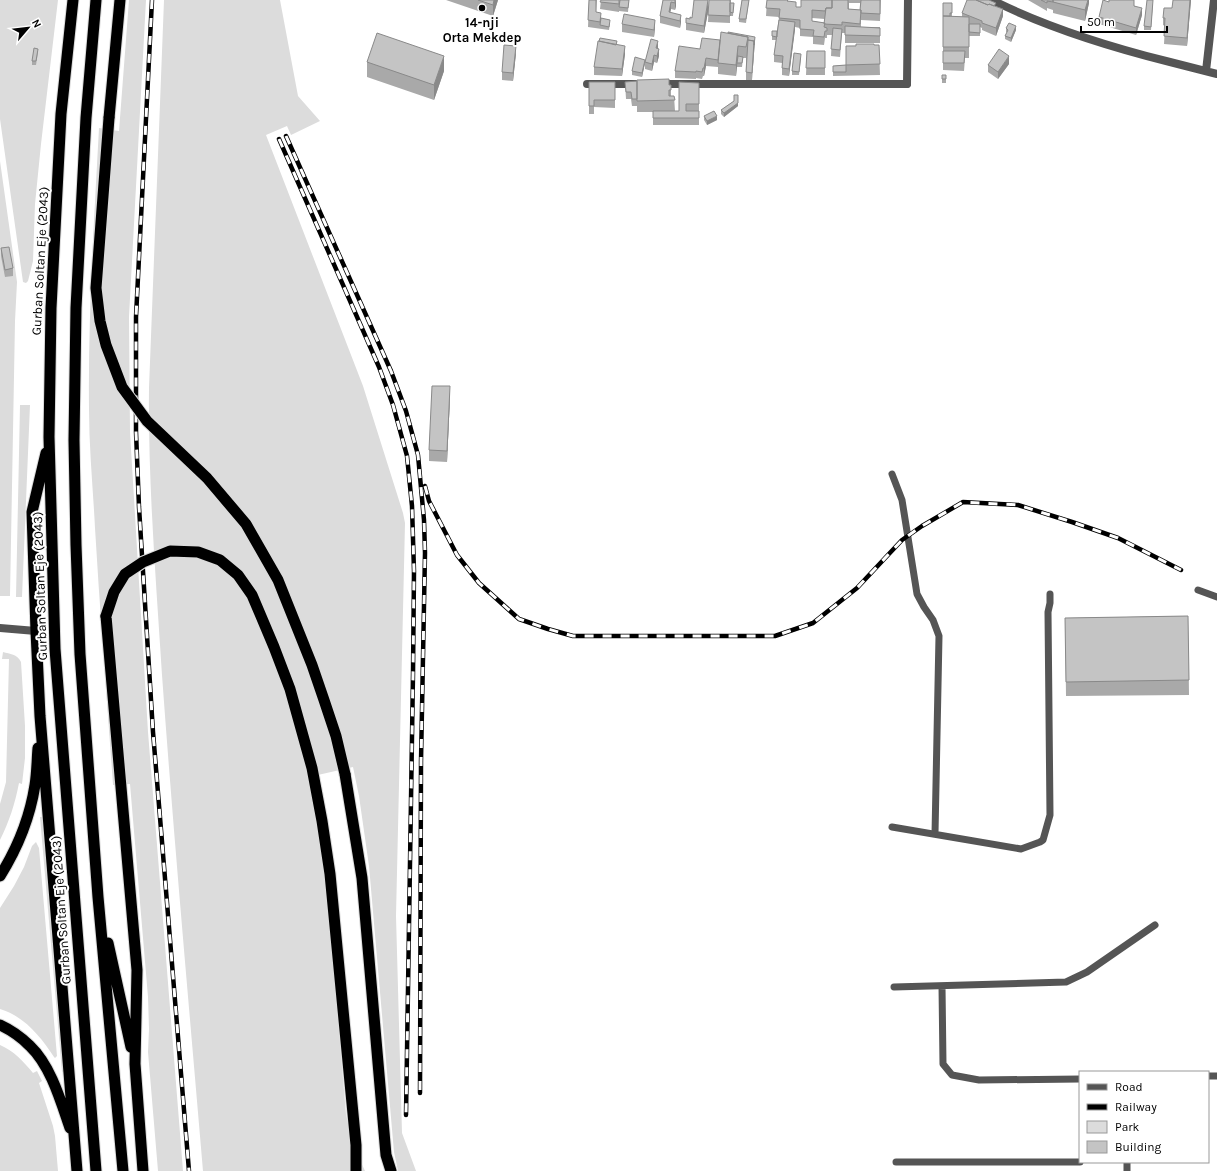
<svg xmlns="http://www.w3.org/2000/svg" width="1217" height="1171" font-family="Karla,sans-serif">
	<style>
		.green { fill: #dcdcdc }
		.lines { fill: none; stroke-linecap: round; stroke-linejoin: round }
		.trunk-casing { stroke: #dbdbdb; stroke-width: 13 }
		.service { stroke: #555; stroke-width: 7 }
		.minor { stroke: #555; stroke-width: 8 }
		.tertiary { stroke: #555; stroke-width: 8 }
		.trunk { stroke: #000; stroke-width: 11 }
		.rail-casing { stroke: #000; stroke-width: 4.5 }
		.rail { stroke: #fff; stroke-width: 3; stroke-dasharray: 9; stroke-linecap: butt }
		.trunk-bridge-casing { stroke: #dbdbdb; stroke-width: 13; stroke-linecap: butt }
		.trunk-bridge { stroke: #000; stroke-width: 11 }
		.wall { fill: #a9a9a9; fill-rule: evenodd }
		.shaded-wall { fill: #898989 }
		.building { fill: #c4c4c4; stroke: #898989 }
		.poi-dot { fill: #000; stroke: #fff; stroke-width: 1.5 }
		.labels { text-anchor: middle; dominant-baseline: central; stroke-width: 4; stroke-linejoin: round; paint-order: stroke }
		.poi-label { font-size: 13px; font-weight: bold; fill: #000; stroke: #fff }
		.street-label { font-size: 13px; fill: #000; stroke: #fff }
	</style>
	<rect width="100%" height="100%" fill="#fff"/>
	<path class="green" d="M0 0H58L41 144 35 204 33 261 28 281 26 283 23 282 0 119Z
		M129 0H146L129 317 130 432 148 732 183 1171H158L148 1052 149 1029 148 997 130 784 113 785C107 699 100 614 95 528 93 488 89 448 89 409 88 315 94 221 99 128L119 131Z
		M164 0H280L298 96 320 121 291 135 287 126 266 135 363 386 403 513 405 523 396 916 402 1133 416 1171H398L394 1152 369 866 359 796 353 767 309 777 317 821 326 879 346 1114 352 1143 365 1171H203C189 1006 174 841 162 675 156 580 148 484 149 388Z
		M0 161 17 282 15 321 10 596H0Z
		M20 405H30L22 597H16Z
		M3 652C10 654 17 654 21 662L25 726V758L22 784 19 783C15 804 9 822 0 840V804L6 782 9 659H2Z
		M40 817H43L65 1071 62 1072Z
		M36 842 39 848 57 1056 55 1058 54 1057C41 1037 24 1016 0 1009V908L14 886 24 867 32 846Z
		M0 1045C14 1051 23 1061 33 1073L37 1071 42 1081 39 1083 53 1126 55 1136 58 1171H0Z"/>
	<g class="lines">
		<defs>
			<path id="trunk" d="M73 0 61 114 51 308 49 437 55 649 96 1171
				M96 0 86 118 76 308 74 440 76 545 80 654 98 897 123 1171
				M109 118 120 0
				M46 453 32 512 36 631 40 716 77 1171
				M106 616 137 970 135 1064 143 1171
				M345 774 362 878 386 1155 391 1171
				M0 876C17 849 30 817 35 785 37 773 37 760 38 748
				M108 943 131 1047
				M0 1025C11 1030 21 1037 30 1046 51 1066 61 1102 70 1128"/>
		</defs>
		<use href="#trunk" class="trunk-casing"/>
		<path class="service" d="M892 474 902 500 917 594 924 607 933 620 939 636 935 834
			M1198 590 1217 597
			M892 827 1021 849 1040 842 1043 840 1050 815 1048 612 1050 603V594
			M942 986 943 1064 952 1075 979 1080 1080 1079
			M894 987 1066 982 1087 972 1155 925
			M1208 1076H1217
			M896 1162H1080
			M1127 1162V1171"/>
		<path class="minor" d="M992 0C1048 28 1110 47 1170 62 1186 66 1201 70 1217 74
			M1206 71 1214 0
			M587 84H636
			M657 84H907
			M0 628 36 631"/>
		<path class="tertiary" d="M907 84 908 0"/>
		<use href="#trunk" class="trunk"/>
		<defs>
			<path id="rail" d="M152 0 136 317V432L139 507 153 732 189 1171
				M286 136 391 371 406 411 418 455 424 520 425 553 421 761 420 1093
				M279 139 379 367 393 405 407 456 412 506 414 571 413 674 406 1115
				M425 486 429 501 457 555 479 583 519 619 548 629 573 636H775L813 623 857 588 902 540 922 526 963 502 1018 505 1072 522 1118 538 1181 570"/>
		</defs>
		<use href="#rail" class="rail-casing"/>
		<use href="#rail" class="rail"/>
		<defs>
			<path id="trunk-bridge" d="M109 118 96 288 100 321 106 345 122 387 147 421 207 478 246 524 278 580 312 665 324 700 336 736 345 774
				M106 616 114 592 125 574 143 562 170 551 198 552 220 560 238 575 252 595 274 647 290 689 312 768 322 821 330 874 356 1145V1171"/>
		</defs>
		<use href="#trunk-bridge" class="trunk-bridge-casing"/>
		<use href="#trunk-bridge" class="trunk-bridge"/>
	</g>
	<path class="wall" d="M446 0H498L493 16Z
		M589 0H597L596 12 601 18 610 23 609 30 588 27Z
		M601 0H629L628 12 619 11V10V12L600 9Z
		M663 0H676V6L675 10 671 9 670 12 681 22 680 28 660 23V16Z
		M709 0H731V3H734L733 16H730V23L708 22Z
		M742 0H749L746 23 739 22V19Z
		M767 0H788V1L796 7H801V0H881L880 21 861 20V27H880V43H845V33H842L840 57 831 56 832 35H827V38H825L824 45 813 44V37L800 36V28L795 27 789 76 782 75V63L774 62V55L776 40H772V36L777 31 779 17 766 16ZM849 3H860V10L849 9ZM812 18 825 19V23L812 21Z
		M1028 0H1089V3L1085 21 1053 13V10L1047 8V11Z
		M1191 0 1187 46 1164 44 1165 26 1163 25V18L1172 8Z
		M1109 2 1135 6 1142 15 1136 35 1099 24V17Z
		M943 3H952V16L962 17V13L996 6 1003 16 996 36 982 30V28L980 27V36H969V28V58H965L964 71 943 70Z
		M1153 3 1151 30H1144V26Z
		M708 12 704 33 686 30V23L690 19Z
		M622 24 655 27 654 37 622 32Z
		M1006 28 1016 30 1011 42 1005 39V36L1007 32H1006Z
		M720 40H755L752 80H746V58H743L742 67H737V65L736 76 718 74V67L706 66 704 76H703L702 79 696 78V79L675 78V71L700 49Z
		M617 45 625 54 622 76 594 75V67Z
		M879 45 880 75 833 76V66L846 65V46Z
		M658 48 659 56 657 63 654 62 652 71 645 69V62Z
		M807 51H825V75H806Z
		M38 52 36 65H32V61Z
		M516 53 513 81 502 80V72Z
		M801 58 799 75H792V71Z
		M367 62 444 71 434 100 367 77Z
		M645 63 642 77 632 75V71Z
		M1009 64 998 79 988 72V65Z
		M946 75V83H942V79Z
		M589 82H615V108L594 107V114H589Z
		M625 82 671 85V96H674L675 111H679L699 83V125H653V112H637V104V106H632L631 99H626Z
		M738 95V106L724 117 721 114V110L734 101Z
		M704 116 717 120 707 125 704 120Z
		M1 248 13 268V276L5 277 1 256Z
		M450 397 447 462 429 461V450Z
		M1188 616 1189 695 1066 696 1065 618Z"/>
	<path class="shaded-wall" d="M494 0H498L493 16V5Z
		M676 0V6L675 10V3Z
		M708 0V12L704 33V26Z
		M1088 0H1089V3L1085 21V10Z
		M1190 0H1191L1187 46V38Z
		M671 2V9L669 19V12Z
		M1142 8V15L1136 35V28Z
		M1003 9V16L996 36V28Z
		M681 15V22L680 28V21Z
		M655 20V27L654 37V30Z
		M795 22V30L789 76V69Z
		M1016 26V30L1011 42V38Z
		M755 37V40L752 80 754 41Z
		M658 41V48L656 56V48Z
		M516 46V53L513 81V73Z
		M625 46V54L622 76V69Z
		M738 46V57L736 76V65Z
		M659 49V56L657 63V56Z
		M654 55V62L652 71V64Z
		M444 56V71L434 100V85Z
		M1009 56V64L998 79V72Z
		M706 58V66L704 76V68Z
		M645 60V63L642 77V73Z
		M738 103V106L724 117V113Z
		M717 116V120L707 125V121Z
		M450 386V397L447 462V451Z"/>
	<path class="building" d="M478 0H494L493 5Z
		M589 0H596V12L601 13 600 22 588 20Z
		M601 0H619V4L600 2Z
		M620 0H629L628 8 619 7Z
		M663 0H675V3L671 2 669 12 681 15 680 21 660 16Z
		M694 0H708L704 26 686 23V18L690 19V17L692 18Z
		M709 0H730V16L708 15Z
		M742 0H749L746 19H739Z
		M767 0H788L787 1 796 2V7H801V0H832V8H826L825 11 812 10V21L825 23 824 27 827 28V31H825L824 37 813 36 814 30 800 29V20L779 18 780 9 766 8Z
		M832 0H848V9L861 10 860 24 842 22V25L824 24 826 8H832Z
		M861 0H880V14L861 13V10H860Z
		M967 0H976L988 5 989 4 1003 9 996 28 982 23V21L962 13Z
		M976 0H989L996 3 994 6 989 4 988 5Z
		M1041 0H1053V2L1047 1V3Z
		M1053 0H1088L1085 10 1053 2Z
		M1103 0 1109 2V0H1134V6L1142 8 1136 28 1099 17Z
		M1147 0H1153L1151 27 1144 26Z
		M1173 0H1190L1187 38 1164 36 1165 18H1163L1164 8H1172Z
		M730 3H734L733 13 730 12Z
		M943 3H952V13H950V16H943Z
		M624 14 655 20 654 30 622 24Z
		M943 16 969 17V47H943Z
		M601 18 610 20 609 27 600 25Z
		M779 20 795 22 789 69 782 68 783 56 774 55Z
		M1009 23 1016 26 1011 38 1005 36 1008 30 1006 28Z
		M969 24H980V33L969 32Z
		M845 26 880 28V36L845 35Z
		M833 28 842 29 840 50 831 49Z
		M772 31H777V37L772 36Z
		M721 32 748 37 746 47 738 46 736 65 718 63Z
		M728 32 755 37 754 45V41L748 40V37L728 33Z
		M377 33 444 56 434 85 367 62Z
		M600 38 617 41 616 45 599 41Z
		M702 38 720 40 718 60 706 58 704 68H703L702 72 696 71V72L675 71 679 46 700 49Z
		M651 39 658 41 656 48 659 49 657 56 654 55 652 64 645 62Z
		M748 40 754 41 752 73 746 72Z
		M598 41 625 46 622 69 594 67Z
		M856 44H874V45H879L880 64 846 65V46H856Z
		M504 45 516 46 513 73 502 72Z
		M34 48 38 49 36 61H32Z
		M999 49 1009 56 998 72 988 65Z
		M807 51H825V68H806Z
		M943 51H965L964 63H943Z
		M794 53 801 54 799 72 792 71Z
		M738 56 743 57 742 63H737Z
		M635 57 645 60 642 73 632 71Z
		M846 65V72H833V66Z
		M942 75H946V79H942Z
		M669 79V85H671V90H669V96H674L675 100 637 101V80Z
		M637 81V99H632L631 92H626L625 82Z
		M589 82H615V100H594V106H589Z
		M679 82 699 83V104H686V111H699V118H653V111H679Z
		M734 95H738V103L724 113 721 110 734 101Z
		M714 111 717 116 707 121 704 116Z
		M9 247 13 268 5 270 1 248Z
		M432 386H450L447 451 429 450Z
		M1188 616 1189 680 1066 682 1065 618Z"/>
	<circle class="poi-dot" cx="482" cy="8" r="4"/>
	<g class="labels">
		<g class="poi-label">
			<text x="482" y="22">14-nji<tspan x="482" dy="15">Orta Mekdep</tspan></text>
		</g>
		<g class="street-label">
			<text transform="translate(40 261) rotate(-87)">Gurban Soltan Eje (2043)</text>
			<text transform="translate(40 586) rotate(-92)">Gurban Soltan Eje (2043)</text>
			<text transform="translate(61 910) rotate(-94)">Gurban Soltan Eje (2043)</text>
		</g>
	</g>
	<rect x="1079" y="1071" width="130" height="92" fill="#ffffff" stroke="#999999"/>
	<rect x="1087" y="1084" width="20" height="6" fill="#555555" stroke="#999999"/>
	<text x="1115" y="1091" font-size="12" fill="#000000">Road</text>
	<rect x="1087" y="1104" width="20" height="6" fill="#000000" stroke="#999999"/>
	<text x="1115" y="1111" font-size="12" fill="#000000">Railway</text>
	<rect x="1087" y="1121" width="20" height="12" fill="#dcdcdc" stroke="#999999"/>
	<text x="1115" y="1131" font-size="12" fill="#000000">Park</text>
	<rect x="1087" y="1141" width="20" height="12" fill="#c4c4c4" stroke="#999999"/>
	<text x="1115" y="1151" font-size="12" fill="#000000">Building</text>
	<g transform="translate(28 28) rotate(62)" stroke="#ffffff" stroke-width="3" paint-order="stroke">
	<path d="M0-3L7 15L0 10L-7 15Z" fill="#000000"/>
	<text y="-6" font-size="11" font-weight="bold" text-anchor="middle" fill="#000000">N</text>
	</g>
	<path d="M1081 26v6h86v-6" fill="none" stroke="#000000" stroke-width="2"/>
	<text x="1087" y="26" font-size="12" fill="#000000" stroke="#ffffff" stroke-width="3" paint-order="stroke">50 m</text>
</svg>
